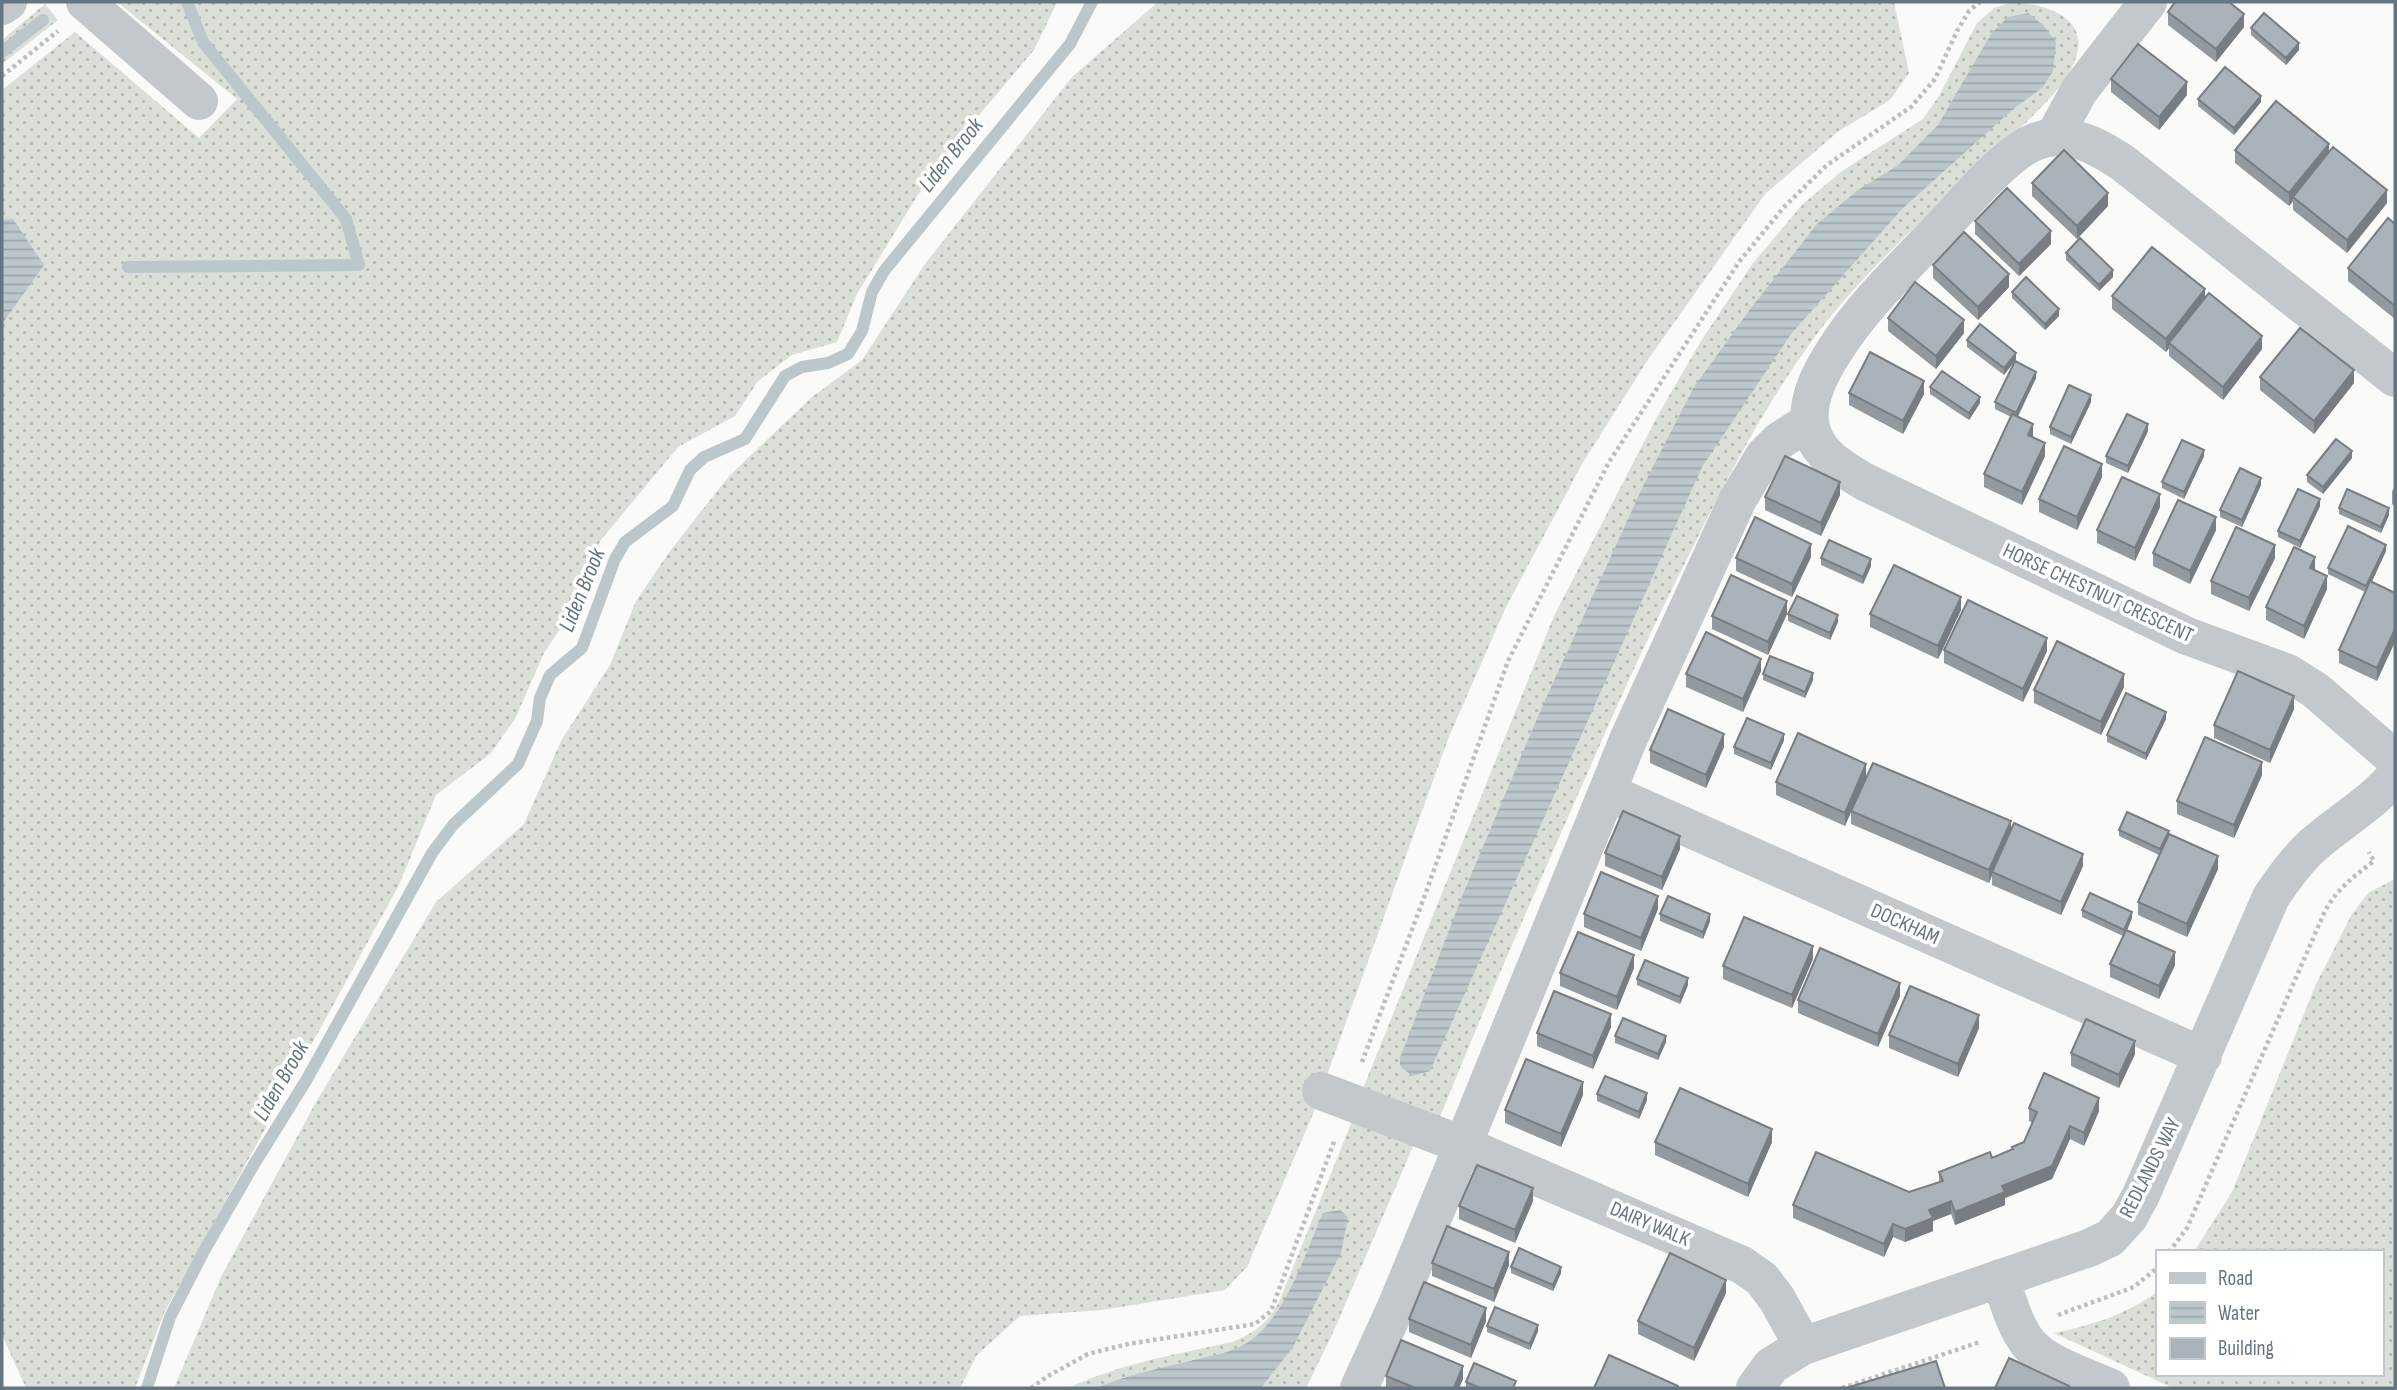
<svg xmlns="http://www.w3.org/2000/svg" width="2397" height="1390" font-family="'Sofia Sans Condensed',sans-serif">
	<style>
		.grass { fill: url(#grass-dots) }
		.water { fill: url(#water-rules) }
		.lines { fill: none; stroke-linecap: round; stroke-linejoin: round }
		.stream { stroke: #bbc7cb; stroke-width: 12 }
		.path { stroke: #bbbfc2; stroke-width: 4.5; stroke-dasharray: 3.5 3.5; stroke-linecap: butt }
		.minor { stroke: #c3c8cc; stroke-width: 38 }
		.wall { fill: #929a9f }
		.shaded-wall { fill: #777d82 }
		.building { fill: #aab3b9; stroke: #777d82; stroke-width: 2 }
		.labels { text-anchor: middle; dominant-baseline: central; stroke-width: 7; stroke-linejoin: round; paint-order: stroke }
		.street-label { font-size: 21px; fill: #657683; stroke: #fff }
		.water-label { font-size: 23px; font-style: italic; fill: #60757c; stroke: #fff }
	</style>
	<defs>
		<pattern id="grass-dots" width="8" height="8" patternUnits="userSpaceOnUse" patternTransform="scale(1.75)"><rect width="8" height="8" fill="#dadfd7"/><path d="M2 2h.1M6 6h.1" fill="none" stroke="#b4b9b4" stroke-width="1.8" stroke-linecap="round"/></pattern>
		<pattern id="water-rules" width="6" height="5" patternUnits="userSpaceOnUse" patternTransform="scale(1.75)"><rect width="6" height="5" fill="#bbc7cb"/><path d="M0 2.5h6" fill="none" stroke="#9ca6aa"/></pattern>
	</defs>
	<rect width="100%" height="100%" fill="#fafaf8"/>
	<path class="grass" d="M117 2H1057L1034 50 935 167 857 294 837 342 792 355 758 381 735 416 678 447 600 541 577 604 544 653 515 719 490 754 436 795 399 885 164 1313 135 1388H26L2 1335V90L75 32 199 138 237 99Z
		M1158 2H1894L1909 73 1890 100 1839 131 1765 194 1647 361 1582 464 1506 607 1448 739 1313 1114 1247 1267 1225 1290 1102 1310 1020 1316 977 1355 960 1388H174L221 1277 315 1104 436 902 524 824 562 739 610 665 636 601 670 551 729 476 812 397 862 360 925 264 1072 77Z
		M2014 2C2087 9 2097 47 2049 99 1971 181 1878 250 1811 342 1763 409 1725 481 1689 555 1654 624 1622 694 1591 765 1539 883 1486 1002 1438 1122L1362 1091 1554 616 1658 415 1701 341 1753 263 1803 204 1842 171 1923 119 1939 96 1977 23 1994 8Z
		M45 4 58 20 2 64V40Z
		M2395 879V1388H2173L2054 1333C2093 1325 2125 1315 2157 1292V1374H2381V1252H2194L2232 1192 2316 984 2352 914 2368 893Z
		M1353 1119 1414 1144 1332 1335 1306 1388H1068C1120 1364 1176 1354 1232 1342 1253 1334 1269 1322 1279 1302Z"/>
	<path class="water" d="M2028 13 2044 26 2056 42 2053 71 2043 87 2012 110 1902 209 1791 334 1702 467 1430 1071 1412 1076 1400 1066V1058L1463 894 1542 707 1644 484 1694 387 1751 308 1817 224 1858 190 1897 166 1938 125 1991 34 2008 17Z
		M13 219 44 265 2 324V220Z
		M1340 1210 1348 1217 1341 1253 1293 1347 1261 1388H1096C1127 1375 1161 1368 1194 1360 1210 1356 1230 1353 1245 1344 1285 1321 1305 1253 1323 1213Z"/>
	<g class="lines">
		<path class="stream" d="M2 52 43 20
			M128 267 359 265 346 219 203 42 187 2
			M147 1388 170 1317 204 1251 253 1166 307 1079 432 853 453 825 518 764 537 721 540 698 550 675 582 648 615 559 625 542 673 506 690 470 704 457 745 439 785 376 802 367 828 363 848 354 862 331 872 292 884 271 1070 44 1092 2"/>
		<path class="path" d="M2 76 58 31
			M1362 1062 1425 895 1508 661 1609 462 1739 262 1784 207 1827 165 1911 107 1935 79 1957 31 1969 11 1980 2
			M2169 1252 2187 1228 2325 911C2337 889 2354 876 2374 861L2369 852
			M2058 1315 2134 1287 2157 1268
			M1031 1388 1048 1376 1088 1354 1128 1344 1255 1324 1271 1311 1335 1139
			M1842 1388 1980 1342"/>
		<path class="minor" d="M85 2 199 101
			M2 6 8 2
			M2054 137 2079 91 2148 2
			M2395 378 2123 163C2103 150 2080 136 2055 137 2041 138 2026 145 2016 153 1988 174 1965 203 1941 228 1904 267 1862 306 1833 353 1821 372 1807 398 1810 422 1814 453 1840 467 1865 482L2187 636 2288 673 2315 690 2395 759
			M1810 421 1779 441 1764 456 1737 501 1628 740 1607 792 2203 1056
			M1607 792 1463 1145 1742 1265 1762 1279 1777 1299 1803 1346
			M1321 1091 1463 1145 1396 1307 1359 1388
			M2000 1278C2008 1299 2014 1326 2029 1344 2045 1364 2087 1377 2111 1388
			M1755 1388 1771 1366 1803 1346 2089 1248 2110 1238 2129 1217 2141 1195 2271 897C2283 879 2296 861 2312 846 2339 822 2372 804 2395 776"/>
	</g>
	<path class="wall" d="M2168 12 2244 27 2216 62 2168 25Z
		M2251 28 2299 50 2286 65 2251 35Z
		M2111 79 2187 95 2159 130 2111 92Z
		M2198 99 2261 102 2234 135 2198 106Z
		M2235 150 2329 152 2387 203 2347 253 2293 210V201L2289 206 2235 163Z
		M2032 183 2108 206 2077 239 2032 196Z
		M1975 221 2051 244 2019 276 1975 234Z
		M2395 224V319L2348 281V268Z
		M2066 253 2113 277 2099 291 2066 260Z
		M1933 265 2009 287 1978 320 1933 278Z
		M2012 292 2059 316 2045 330 2012 298Z
		M2112 296 2205 298 2262 349 2223 400 2169 356V348L2166 352 2112 309Z
		M1888 318 1964 333 1936 369 1888 331Z
		M1967 340 2016 359 2015 361 2036 378 2018 417 2033 437 2045 456 2022 505 1984 487V474L2011 417 1995 409V402L2015 361 2004 375 1967 347Z
		M2260 377 2354 383 2314 434 2260 390Z
		M1930 387 1980 403 1969 420 1930 394Z
		M1849 393 1924 394 1903 434 1849 405Z
		M2091 402 2071 444 2050 434V427Z
		M2148 431 2128 473 2106 463V456Z
		M2204 456 2184 499 2162 488V482Z
		M2352 458 2323 494 2307 482V475Z
		M2102 477 2077 530 2039 512V499Z
		M2261 485 2242 527 2220 517V510Z
		M2395 487V507L2392 504V491Z
		M1840 495 1821 536 1765 510V497Z
		M2320 506 2300 548 2278 537V531Z
		M2160 507 2135 561 2097 543V530Z
		M2339 508 2389 515 2381 533 2339 514Z
		M2216 530 2190 584 2153 566V553Z
		M2386 551 2372 582 2395 593 2377 681 2339 663V650L2365 592 2328 574V568Z
		M1811 557 1792 597 1736 571V558Z
		M1821 558 1871 566 1863 584 1821 565Z
		M2275 558 2249 611 2211 594V581Z
		M2315 570 2327 589 2304 639 2266 620V607Z
		M1961 610 1938 659 1870 627V614Z
		M1787 614 1768 655 1712 629V616Z
		M1788 614 1838 622 1830 640 1788 621Z
		M1944 650 2047 651 2023 702 1944 663Z
		M1761 671 1743 712 1686 687V674Z
		M1763 674 1813 680 1805 698 1763 680Z
		M2124 687 2101 735 2034 703V690Z
		M2294 709 2270 763 2214 738V725Z
		M2166 719 2146 760 2107 742V735Z
		M1784 740 1771 770 1734 754V747Z
		M1724 747 1706 788 1650 763V750Z
		M2262 775 2234 838 2177 814V801Z
		M1866 777 2011 831 2083 866 2061 915 1992 885V875L1989 883 1851 824V812L1845 826 1776 795V782Z
		M2119 830 2169 834 2218 869 2187 937 2138 915V902L2159 855 2119 836Z
		M1680 849 1662 890 1605 866V853Z
		M1658 909 1641 951 1584 927V914Z
		M2082 910 2132 918 2127 931 2175 965 2159 999 2110 977V964L2123 936 2082 917Z
		M1660 914 1710 921 1703 939 1660 921Z
		M1813 959 1792 1008 1723 979V966Z
		M1634 968 1617 1010 1560 986V973Z
		M1637 979 1688 985 1680 1004 1637 985Z
		M1900 996 1878 1047 1798 1013V1000Z
		M1611 1027 1593 1069 1537 1046V1033Z
		M1979 1028 1958 1077 1889 1048V1035Z
		M1615 1036 1666 1042 1658 1060 1615 1043Z
		M2071 1053 2135 1054 2119 1088 2071 1066Z
		M1597 1094 1647 1100 1639 1119 1597 1101Z
		M1583 1095 1561 1147 1505 1123V1110Z
		M2029 1108 2099 1111 2084 1146 2070 1139 2052 1179 2005 1198V1205L1955 1225 1951 1214 1933 1221V1231L1905 1242 1893 1237 1884 1257 1793 1218V1205L1909 1192 1939 1182V1172L1992 1158 2012 1150V1147L2024 1142 2033 1123 2029 1121Z
		M1655 1142H1772L1748 1197 1655 1155Z
		M1533 1201 1515 1243 1459 1219V1206Z
		M1432 1263 1509 1265 1494 1302 1432 1276Z
		M1511 1267 1561 1273 1553 1291 1511 1273Z
		M1726 1293 1694 1361 1638 1334V1321Z
		M1409 1319 1486 1321 1471 1358 1409 1332Z
		M1487 1326 1538 1331 1530 1350 1487 1332Z
		M1386 1376 1463 1379 1459 1388H1386Z
		M1466 1382 1516 1388H1466Z"/>
	<path class="shaded-wall" d="M2244 14V27L2216 62V49Z
		M2299 43V50L2286 65V58Z
		M2187 82V95L2159 130V117Z
		M2261 96V102L2234 135V128Z
		M2329 144V157L2293 197V201L2289 206V193Z
		M2387 190V203L2347 253V240Z
		M2108 193V206L2077 239V226Z
		M2051 231V244L2019 276V264Z
		M2113 270V277L2099 291V285Z
		M2009 274V287L1978 320V307Z
		M2205 289V302L2169 343V348L2166 352V339Z
		M2059 309V316L2045 330V324Z
		M1964 320V333L1936 369V356Z
		M2262 336V349L2223 400V387Z
		M2016 353V359L2004 375V368Z
		M2354 370V383L2314 434V421Z
		M2036 372V378L2016 419V413Z
		M1924 381V394L1903 434V421Z
		M2091 395V402L2071 444V437Z
		M1980 397V403L1969 420V413Z
		M2033 424V437L2028 435Z
		M2148 424V431L2128 473V466Z
		M2045 443V456L2022 505V492Z
		M2204 450V456L2184 499V492Z
		M2352 451V458L2323 494V487Z
		M2102 464V477L2077 530V517Z
		M2261 478V485L2242 527V520Z
		M1840 482V495L1821 536V523Z
		M2160 494V507L2135 561V548Z
		M2320 499V506L2300 548V541Z
		M2389 508V515L2381 533V527Z
		M2216 517V530L2190 584V571Z
		M1811 544V557L1792 597V584Z
		M2275 545V558L2249 611V598Z
		M2386 545V551L2366 593V586Z
		M2315 557V570L2310 568Z
		M1871 559V566L1863 584V577Z
		M2327 576V589L2304 639V626Z
		M1961 597V610L1938 659V646Z
		M1787 601V614L1768 655V642Z
		M1838 615V622L1830 640V633Z
		M2395 629V642L2377 681V668Z
		M2047 638V651L2023 702V689Z
		M1761 659V671L1743 712V699Z
		M1813 673V680L1805 698V692Z
		M2124 674V687L2101 735V722Z
		M2294 696V709L2270 763V750Z
		M2166 712V719L2146 760V754Z
		M1724 734V747L1706 788V775Z
		M1784 734V740L1771 770V763Z
		M2262 762V775L2234 838V825Z
		M1866 764V777L1845 826V813Z
		M2011 821V834L1992 872V875L1989 883V870Z
		M1680 836V849L1662 890V877Z
		M2083 854V866L2061 915V902Z
		M2218 856V869L2187 937V924Z
		M1658 896V909L1641 951V938Z
		M2132 912V918L2124 936V930Z
		M1710 914V921L1703 939V932Z
		M1813 946V959L1792 1008V995Z
		M2175 952V965L2159 999V986Z
		M1634 955V968L1617 1010V997Z
		M1688 978V985L1680 1004V997Z
		M1900 983V996L1878 1047V1034Z
		M1611 1014V1027L1593 1069V1056Z
		M1979 1015V1028L1958 1077V1064Z
		M1666 1036V1042L1658 1060V1054Z
		M2135 1041V1054L2119 1088V1075Z
		M1583 1082V1095L1561 1147V1134Z
		M1647 1093V1100L1639 1119V1112Z
		M2099 1098V1111L2084 1146V1133Z
		M2070 1126V1139L2052 1179 2005 1198V1205L1955 1225V1212L2002 1186Z
		M1772 1129V1142L1748 1197V1184Z
		M1533 1188V1201L1515 1243V1230Z
		M1951 1201V1214L1933 1221V1231L1905 1242V1229L1929 1210Z
		M1893 1224V1237L1884 1257V1244Z
		M1509 1252V1265L1494 1302V1289Z
		M1561 1267V1273L1553 1291V1285Z
		M1726 1280V1293L1694 1361V1348Z
		M1486 1308V1321L1471 1358V1345Z
		M1538 1325V1331L1530 1350V1344Z
		M1463 1366V1379L1459 1388H1454Z"/>
	<path class="building" d="M2175 2H2229L2244 14 2216 49 2168 12Z
		M2264 13 2299 43 2286 58 2251 28Z
		M2138 44 2187 82 2159 117 2111 79Z
		M2225 67 2261 96 2234 128 2198 99Z
		M2276 101 2329 144 2289 193 2235 150Z
		M2333 147 2387 190 2347 240 2293 197Z
		M2064 150 2108 193 2077 226 2032 183Z
		M2007 188 2051 231 2019 264 1975 221Z
		M2388 218 2395 224V306L2348 268Z
		M1964 232 2009 274 1978 307 1933 265Z
		M2080 238 2113 270 2099 285 2066 253Z
		M2152 247 2205 289 2166 339 2112 296Z
		M2026 277 2059 309 2045 324 2012 292Z
		M1915 282 1964 320 1936 356 1888 318Z
		M2209 293 2262 336 2223 387 2169 343Z
		M1980 324 2016 353 2004 368 1967 340Z
		M2300 328 2354 370 2314 421 2260 377Z
		M1870 352 1924 381 1903 421 1849 393Z
		M2015 361 2036 372 2016 413 1995 402Z
		M1942 371 1980 397 1969 413 1930 387Z
		M2069 385 2091 395 2071 437 2050 427Z
		M2012 414 2033 424 2028 435 2045 443 2022 492 1984 474Z
		M2127 414 2148 424 2128 466 2106 456Z
		M2336 439 2352 451 2323 487 2307 475Z
		M2182 440 2204 450 2184 492 2162 482Z
		M2064 446 2102 464 2077 517 2039 499Z
		M1785 456 1840 482 1821 523 1765 497Z
		M2240 468 2261 478 2242 520 2220 510Z
		M2122 477 2160 494 2135 548 2097 530Z
		M2298 489 2320 499 2300 541 2278 531Z
		M2347 489 2389 508 2381 527 2339 508Z
		M2178 500 2216 517 2190 571 2153 553Z
		M1755 517 1811 544 1792 584 1736 558Z
		M2348 526 2386 545 2366 586 2328 568Z
		M2236 527 2275 545 2249 598 2211 581Z
		M1829 540 1871 559 1863 577 1821 558Z
		M2294 547 2315 557 2310 568 2327 576 2304 626 2266 607Z
		M1894 565 1961 597 1938 646 1870 614Z
		M1731 575 1787 601 1768 642 1712 616Z
		M2370 581 2395 593V629L2377 668 2339 650Z
		M1797 596 1838 615 1830 633 1788 614Z
		M1968 600 2047 638 2023 689 1944 650Z
		M1706 632 1761 659 1743 699 1686 674Z
		M2057 641 2124 674 2101 722 2034 690Z
		M1770 656 1813 673 1805 692 1763 674Z
		M2238 671 2294 696 2270 750 2214 725Z
		M2126 693 2166 712 2146 754 2107 735Z
		M1668 709 1724 734 1706 775 1650 750Z
		M1747 718 1784 734 1771 763 1734 747Z
		M1798 733 1866 764 1845 813 1776 782Z
		M2205 737 2262 762 2234 825 2177 801Z
		M1873 763 2011 821 1989 870 1851 811Z
		M1623 811 1680 836 1662 877 1605 853Z
		M2127 812 2169 831 2160 849 2119 830Z
		M2014 823 2083 854 2061 902 1992 872Z
		M2169 834 2218 856 2187 924 2138 902Z
		M1601 872 1658 896 1641 938 1584 914Z
		M2090 893 2132 912 2124 930 2082 910Z
		M1668 896 1710 914 1703 932 1660 914Z
		M1744 917 1813 946 1792 995 1723 966Z
		M2126 930 2175 952 2159 986 2110 964Z
		M1578 932 1634 955 1617 997 1560 973Z
		M1820 948 1900 983 1878 1034 1798 1000Z
		M1645 960 1688 978 1680 997 1637 979Z
		M1910 986 1979 1015 1958 1064 1889 1035Z
		M1554 991 1611 1014 1593 1056 1537 1033Z
		M1623 1018 1666 1036 1658 1054 1615 1036Z
		M2086 1019 2135 1041 2119 1075 2071 1053Z
		M1526 1059 1583 1082 1561 1134 1505 1110Z
		M2044 1073 2099 1098 2084 1133 2070 1126 2052 1166 2002 1186 2005 1192 1955 1212 1951 1201 1929 1210 1933 1218 1905 1229 1893 1224 1884 1244 1793 1205 1816 1152 1909 1192 1943 1181 1939 1172 1990 1152 1992 1158 2013 1149 2012 1147 2024 1142 2037 1112 2029 1108Z
		M1605 1076 1647 1093 1639 1112 1597 1094Z
		M1680 1088 1772 1129 1748 1184 1655 1142Z
		M1477 1165 1533 1188 1515 1230 1459 1206Z
		M1447 1226 1509 1252 1494 1289 1432 1263Z
		M1519 1248 1561 1267 1553 1285 1511 1267Z
		M1670 1253 1726 1280 1694 1348 1638 1321Z
		M1424 1282 1486 1308 1471 1345 1409 1319Z
		M1495 1307 1538 1325 1530 1344 1487 1326Z
		M1401 1340 1463 1366 1454 1388H1415L1386 1376Z
		M1609 1355 1678 1386 1677 1388H1594Z
		M2009 1358 2069 1386 2068 1388H1995Z
		M1936 1361 1945 1388H1846Z
		M1474 1363 1516 1381 1513 1388H1480L1466 1382Z"/>
	<g class="labels">
		<g class="street-label">
			<text transform="translate(2098 593) rotate(25)">HORSE CHESTNUT CRESCENT</text>
			<text transform="translate(1905 924) rotate(24)">DOCKHAM</text>
			<text transform="translate(2150 1168) rotate(-63)">REDLANDS WAY</text>
			<text transform="translate(1650 1224) rotate(23)">DAIRY WALK</text>
		</g>
		<g class="water-label">
			<text transform="translate(951 155) rotate(-51)">Liden Brook</text>
			<text transform="translate(582 590) rotate(-68)">Liden Brook</text>
			<text transform="translate(281 1081) rotate(-60)">Liden Brook</text>
		</g>
	</g>
	<rect width="2397" height="1390" fill="none" stroke="#657683" stroke-width="7"/>
	<rect x="2156" y="1250" width="228" height="126" fill="#ffffff" stroke="#c1c8cd" stroke-width="2"/>
	<rect x="2170" y="1273" width="35" height="10" fill="#c3c8cc" stroke="#c1c8cd" stroke-width="2"/>
	<text x="2218" y="1285" font-size="21" fill="#657683">Road</text>
	<rect x="2170" y="1302" width="35" height="21" fill="url(#water-rules)" stroke="#c1c8cd" stroke-width="2"/>
	<text x="2218" y="1320" font-size="21" fill="#657683">Water</text>
	<rect x="2170" y="1338" width="35" height="21" fill="#aab3b9" stroke="#c1c8cd" stroke-width="2"/>
	<text x="2218" y="1355" font-size="21" fill="#657683">Building</text>
</svg>
